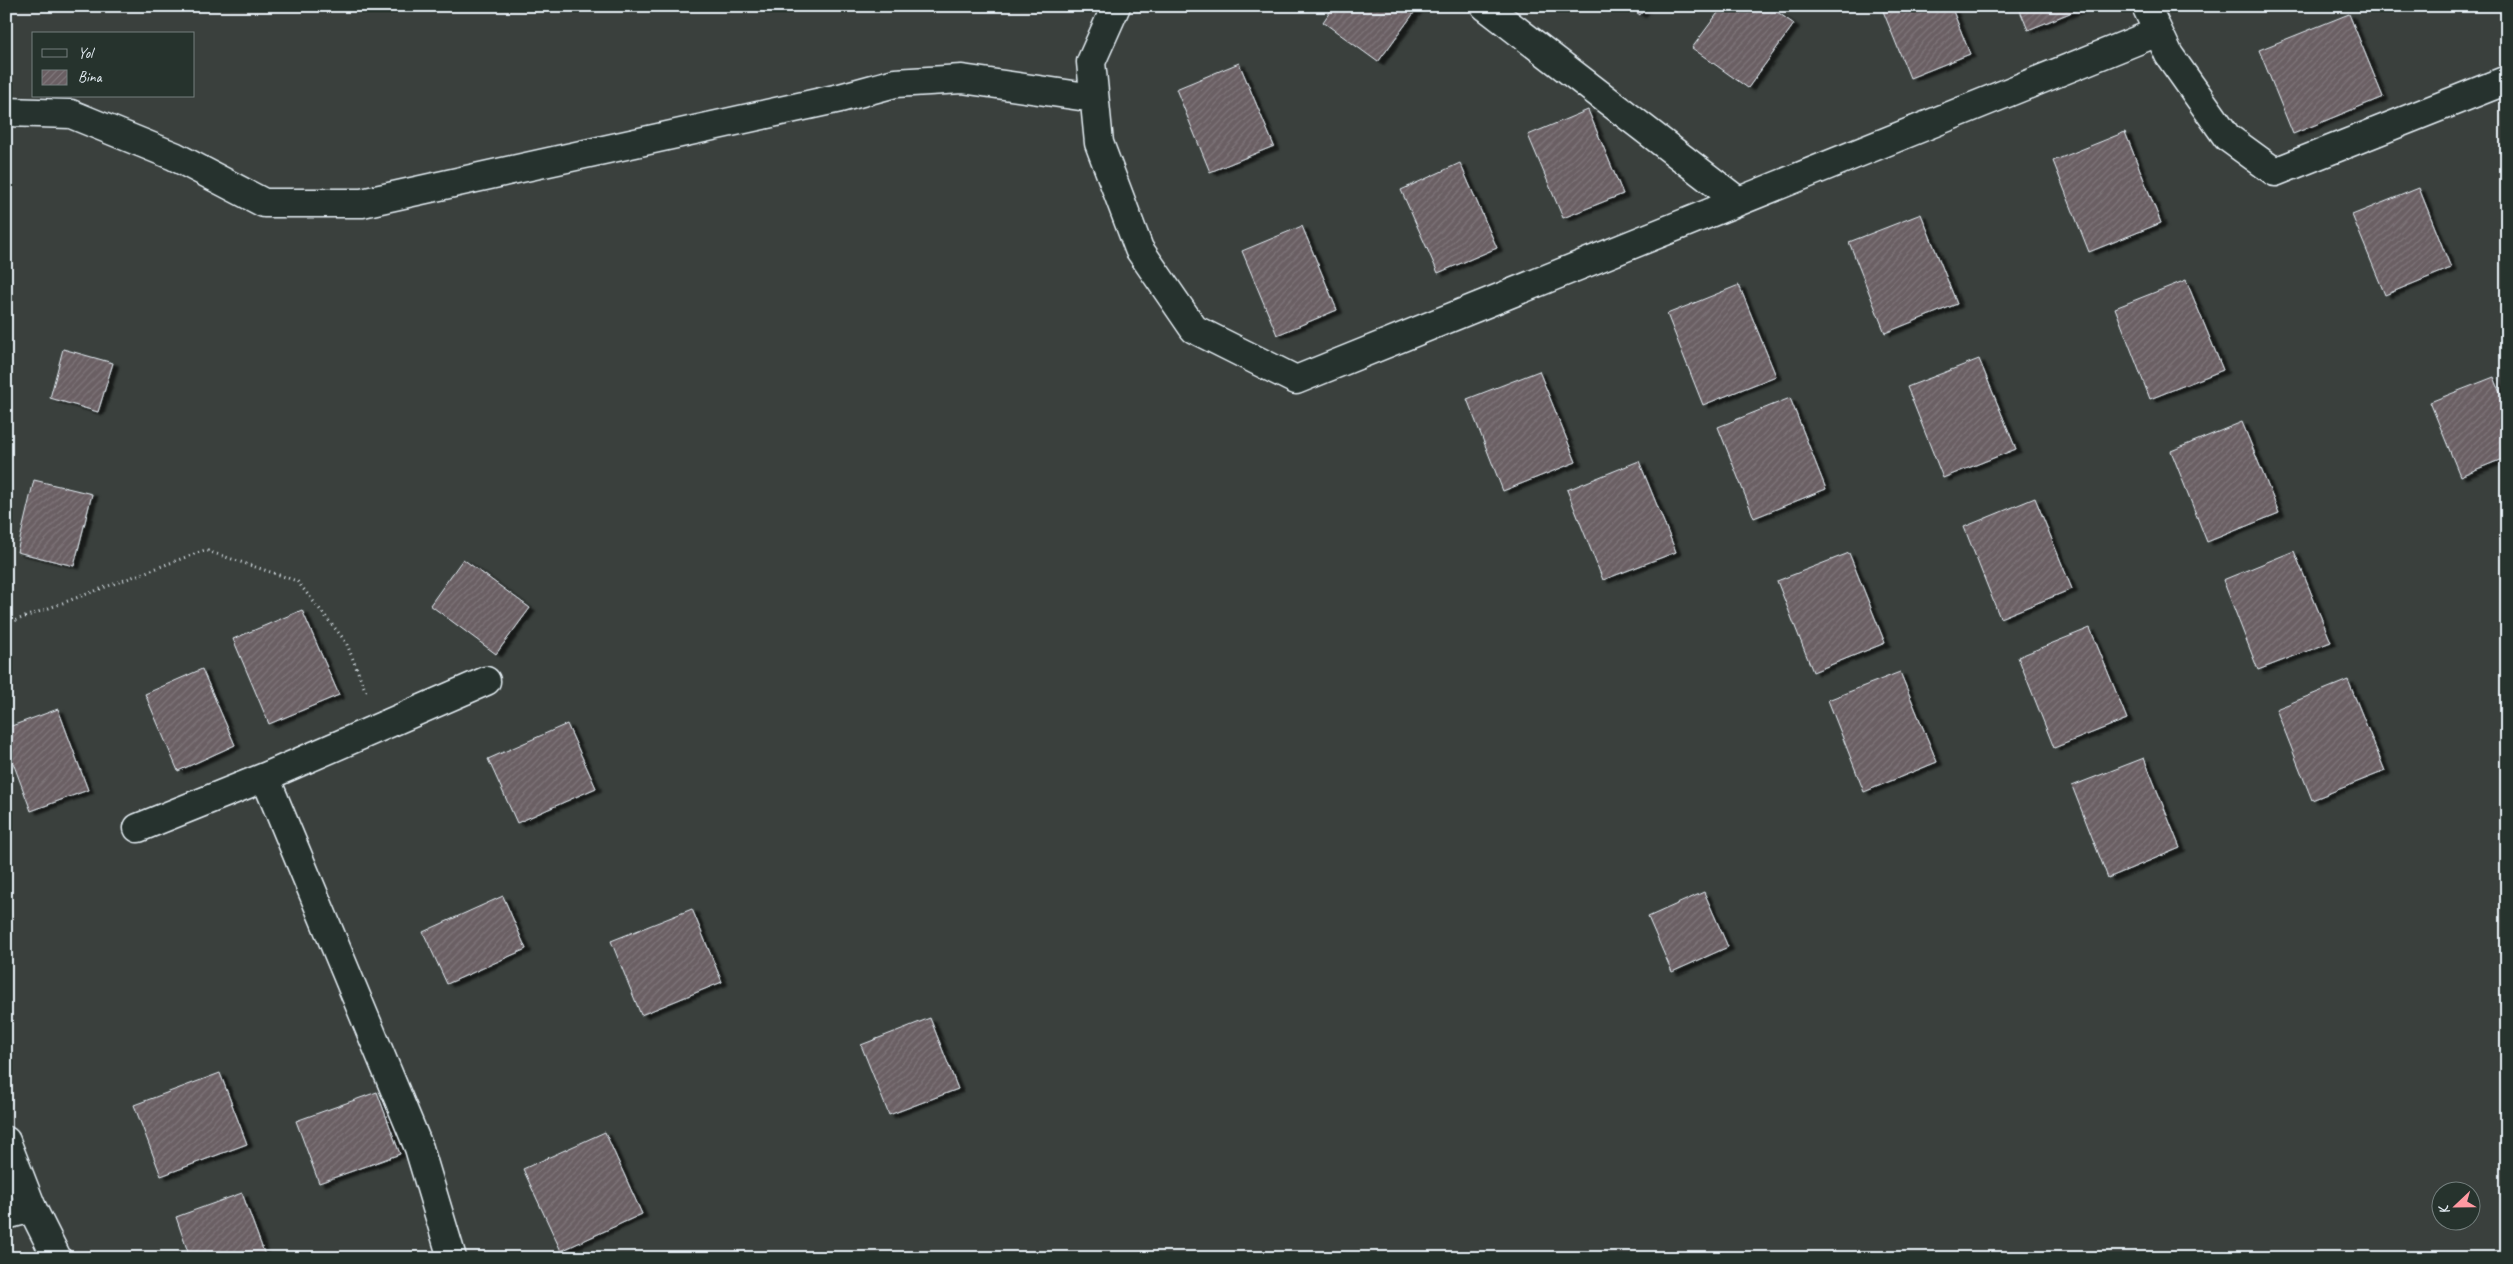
<svg xmlns="http://www.w3.org/2000/svg" width="2513" height="1264" font-family="Caveat,sans-serif">
	<style>
		.building { fill: url(#building-hatch); stroke: #e8f1f8; filter: url(#shadow) }
		.lines { fill: none; stroke-linecap: round; stroke-linejoin: round }
		.street-casing { stroke: #e8f1f8; stroke-width: 31 }
		.secondary-casing { stroke: #e8f1f8; stroke-width: 31 }
		.path { stroke: #e8f1f8; stroke-width: 3; stroke-dasharray: 1 4; stroke-linecap: butt }
		.street { stroke: #26332d; stroke-width: 28 }
		.secondary { stroke: #26332d; stroke-width: 28 }
	</style>
	<defs>
		<pattern id="building-hatch" width="6" height="6" patternUnits="userSpaceOnUse" patternTransform="scale(1.25)"><rect width="6" height="6" fill="#6a5f63"/><path d="M-1 1l2-2M0 6l6-6M5 7l2-2" fill="none" stroke="#7f767a"/></pattern>
		<filter id="shadow"><feDropShadow dx="5.5" dy="3" stdDeviation="1" flood-color="#0009"/></filter>
	</defs>
	<rect width="100%" height="100%" fill="#3a403d"/>
	<filter id="ink" filterUnits="userSpaceOnUse"><feTurbulence type="fractalNoise" baseFrequency=".02" numOctaves="2"/><feDisplacementMap in="SourceGraphic" scale="10" xChannelSelector="R" yChannelSelector="G"/><feConvolveMatrix kernelMatrix="1 2 1 2 8 2 1 2 1" color-interpolation-filters="sRGB"/></filter>
	<g filter="url(#ink)">
		<path class="building" d="M1334 6H1419L1378 62 1323 22Z
			M1628 6H1646L1640 15Z
			M1723 6H1769L1794 24 1748 88 1692 48Z
			M1881 6H1951L1970 54 1910 78Z
			M2018 6H2087L2028 30Z
			M2349 14 2383 97 2293 134 2259 50Z
			M1239 63 1274 146 1210 172 1176 89Z
			M1588 110 1623 194 1563 218 1528 135Z
			M2125 132 2161 223 2089 252 2053 161Z
			M1460 163 1497 248 1438 273 1401 190Z
			M2419 188 2451 268 2385 295 2352 215Z
			M1921 214 1957 304 1885 333 1849 242Z
			M1302 226 1337 310 1277 335 1242 251Z
			M2186 280 2223 370 2150 399 2115 308Z
			M1739 285 1776 376 1703 405 1667 314Z
			M63 349 113 363 98 412 50 398Z
			M1979 359 2016 449 1943 478 1907 387Z
			M1539 371 1576 462 1503 491 1467 399Z
			M2494 377 2507 409V457L2460 476 2430 402Z
			M1790 398 1826 489 1754 518 1718 427Z
			M2242 422 2279 513 2207 542 2171 451Z
			M1639 461 1676 552 1603 580 1567 490Z
			M34 480 92 494 74 566 17 552Z
			M2035 498 2072 589 2000 618 1964 527Z
			M2294 551 2331 642 2258 670 2223 580Z
			M1849 553 1885 643 1813 672 1777 581Z
			M463 559 530 608 496 654 430 605Z
			M302 610 339 695 269 724 233 639Z
			M2090 628 2127 719 2054 748 2018 657Z
			M202 669 235 745 178 771 145 694Z
			M1900 672 1937 762 1864 792 1828 700Z
			M2348 680 2385 771 2312 800 2276 709Z
			M58 709 88 790 31 811 6 744V728Z
			M567 724 596 788 517 823 488 759Z
			M2144 758 2180 848 2108 878 2072 786Z
			M1704 892 1728 947 1672 972 1648 917Z
			M503 896 526 949 447 984 423 932Z
			M692 909 722 982 641 1015 611 941Z
			M930 1018 958 1089 889 1115 861 1045Z
			M220 1073 247 1144 161 1176 134 1105Z
			M377 1092 400 1154 319 1183 296 1121Z
			M605 1132 642 1214 561 1251 523 1169Z
			M242 1193 266 1258H190L176 1217Z"/>
		<g class="lines">
			<defs>
				<path id="street" d="M1116 6 1091 62 1099 143 1139 249 1194 329 1296 380 2158 32
					M1485 6 1738 201
					M2146 6 2169 55 2227 137 2275 172 2507 80
					M6 112 71 114 174 156 264 203H362L840 98 895 83 962 79 1094 98
					M265 777 419 1148 452 1258
					M138 828 265 777 486 681
					M6 1215 32 1208"/>
				<path id="secondary" d="M6 1141 32 1208 57 1258"/>
			</defs>
			<use href="#street" class="street-casing"/>
			<use href="#secondary" class="secondary-casing"/>
			<path class="path" d="M6 624 205 550 297 581 346 642 366 692"/>
			<use href="#street" class="street"/>
			<use href="#secondary" class="secondary"/>
		</g>
	</g>
	<rect width="2513" height="1264" fill="none" stroke="#26332d" stroke-width="25"/>
	<rect x="12" y="12" width="2488" height="1239" fill="none" stroke="#e8f1f8" stroke-width="2" filter="url(#ink)"/>
	<rect x="32" y="32" width="162" height="65" fill="#26332d" stroke="#747f7e"/>
	<rect x="42" y="49" width="25" height="8" fill="#26332d" stroke="#747f7e"/>
	<text x="78" y="58" font-size="15" fill="#e8f1f8">Yol</text>
	<rect x="42" y="70" width="25" height="15" fill="url(#building-hatch)" stroke="#747f7e"/>
	<text x="78" y="82" font-size="15" fill="#e8f1f8">Bina</text>
	<g transform="translate(2456 1206) rotate(248)"><circle r="24" fill="#26332d" stroke="#747f7e"/>
	<path d="M0-4L9 19L0 12L-9 19Z" fill="#ff9aa2"/>
	<text y="-8" font-size="14" font-weight="bold" text-anchor="middle" fill="#e8f1f8">K</text>
	</g>
</svg>
